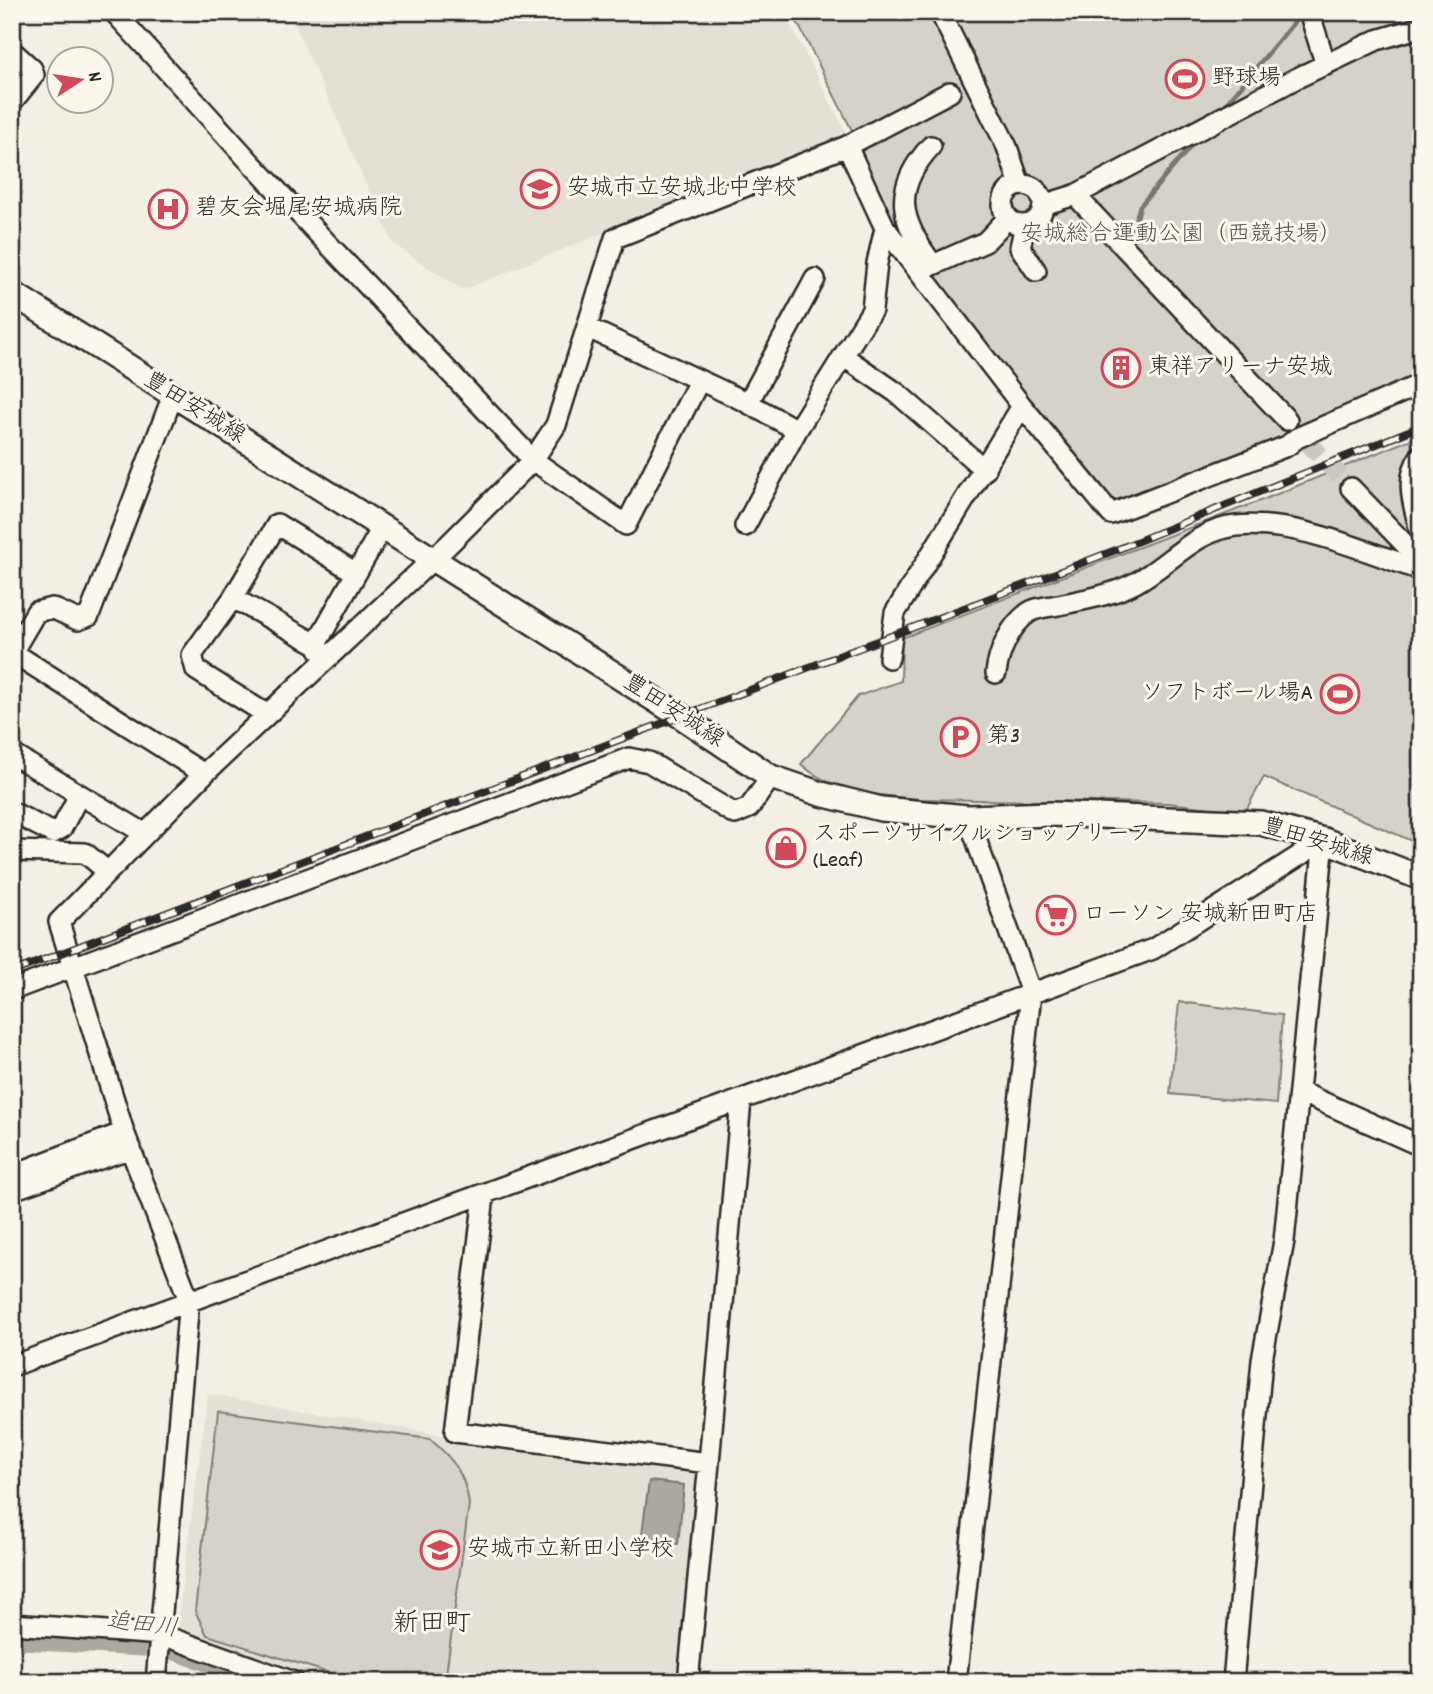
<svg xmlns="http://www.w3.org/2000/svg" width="1433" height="1694" font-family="Dekko,'Klee One',sans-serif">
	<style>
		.built { fill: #e4e0d6 }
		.green { fill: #d5d2c9; stroke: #807e7a; stroke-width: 2 }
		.water { fill: #aca9a2; stroke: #787772; stroke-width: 2 }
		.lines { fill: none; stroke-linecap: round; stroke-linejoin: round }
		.stream { stroke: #787772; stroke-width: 5 }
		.canal { stroke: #aca9a2; stroke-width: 18 }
		.minor-tunnel { stroke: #cbc8bf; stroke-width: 19; stroke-dasharray: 19 10; stroke-linecap: butt }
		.minor-casing { stroke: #2b2b2b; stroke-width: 24 }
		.major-casing { stroke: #2b2b2b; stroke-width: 28 }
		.minor { stroke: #fbf7ec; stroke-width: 19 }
		.major { stroke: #fbf7ec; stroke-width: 23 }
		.rail-casing { stroke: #2b2b2b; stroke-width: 8 }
		.rail { stroke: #fbf7ec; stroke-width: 5; stroke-dasharray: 16; stroke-linecap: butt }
		.labels { text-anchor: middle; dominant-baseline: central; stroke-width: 6; stroke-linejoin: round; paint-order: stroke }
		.poi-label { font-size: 23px; fill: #2b2b2b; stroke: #fbf7ec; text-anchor: start }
		.park-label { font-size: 23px; fill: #565552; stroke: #fbf7ec }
		.street-label { font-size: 23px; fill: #2b2b2b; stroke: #fbf7ec }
		.water-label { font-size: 24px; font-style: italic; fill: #585755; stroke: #fbf7ec }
		.quarter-label { font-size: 26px; fill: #2b2b2b; stroke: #fbf7ec }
	</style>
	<rect width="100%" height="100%" fill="#f3efe4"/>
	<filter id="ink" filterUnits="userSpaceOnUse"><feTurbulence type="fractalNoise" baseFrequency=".0143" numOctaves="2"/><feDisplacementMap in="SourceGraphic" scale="14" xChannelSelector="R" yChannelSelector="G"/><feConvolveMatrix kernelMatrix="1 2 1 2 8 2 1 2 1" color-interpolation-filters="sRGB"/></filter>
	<g filter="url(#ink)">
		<path class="built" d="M289 12H784L847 134 463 290 393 244Z
			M208 1394 459 1438 703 1470 676 1682H330L176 1631Z"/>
		<path class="green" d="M792 12H1421V381L1112 510 892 227 859 155 861 148Z
			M1421 435V845L1264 777 1245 812 1168 803 919 799C879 795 832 793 801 764L858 696 901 681 902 638 1265 499Z
			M1179 1002 1282 1015 1276 1104 1170 1094Z
			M218 1411 430 1439C453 1459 465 1473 469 1504L445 1682H358L207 1635 195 1611Z"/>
		<path class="water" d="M649 1481 684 1485 678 1544 641 1541Z"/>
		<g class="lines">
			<path class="stream" d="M1221 110 1295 21
				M1133 243 1130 240 1140 206 1197 139"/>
			<path class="canal" d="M12 1640 168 1649 262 1682"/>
			<path class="minor-tunnel" d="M1287 420 1351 488"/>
			<defs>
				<path id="minor" d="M114 12 251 163 533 460 626 525 699 381
					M940 12 1007 147 1020 185
					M1309 12 1326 65
					M12 51 32 69 34 75 12 102
					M847 146 885 228 1022 406 1111 514 1287 446 1297 438 1421 384
					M931 146C891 190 900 221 933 265L985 242 1007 219
					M1003 205a20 20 0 1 1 40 0a20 20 0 1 1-40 0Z
					M1075 195 1287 420
					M1043 205 1075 195 1295 79 1377 40 1421 27
					M1025 226 1020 247 1036 271
					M588 328 744 401 797 430 872 310 877 263 885 228
					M843 356 897 393 985 470
					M748 403 815 279
					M1421 455C1403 480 1414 506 1421 534
					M1351 488 1421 561
					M745 526 797 430
					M233 598 192 655 196 670 266 714
					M316 644 233 598 277 524 356 573
					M13 651 36 612 52 608 78 620 89 616 173 395
					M12 652 204 774
					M321 652 316 644 382 528
					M889 658 895 613 1022 406
					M996 673C999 651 1010 626 1028 613 1036 607 1049 607 1058 605 1084 600 1112 595 1135 583 1169 565 1195 530 1236 526 1298 520 1362 551 1421 570
					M12 754 144 833
					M12 812 53 833 62 828 79 795
					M12 851 85 853 107 871
					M12 990 629 758 649 762 735 814 749 808 771 777
					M1300 1092 1421 1146
					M12 1175 124 1132
					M12 1190 131 1148
					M484 1196 455 1432 709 1463 688 1682
					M12 1366 1153 949 1324 840
					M709 1463 741 1100
					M12 1624 162 1635 294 1682
					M156 1682 189 1300 124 1132 59 922 204 774 448 545 533 460 556 425 615 238 847 146 950 92
					M956 1682 1031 993 968 817
					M1233 1682 1262 1360 1284 1241 1324 840"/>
				<path id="major" d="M12 293 679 715 771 777 821 794 881 809 968 817 1051 814 1261 823 1324 840 1421 878"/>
			</defs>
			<use href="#minor" class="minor-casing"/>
			<use href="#major" class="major-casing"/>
			<use href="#minor" class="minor"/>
			<use href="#major" class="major"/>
			<defs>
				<path id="rail" d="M12 972 1121 548 1421 426"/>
			</defs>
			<use href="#rail" class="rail-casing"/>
			<use href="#rail" class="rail"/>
		</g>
	</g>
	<defs>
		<symbol id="stadium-ring" viewBox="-11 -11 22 22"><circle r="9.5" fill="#fbf7ec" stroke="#d1495b" stroke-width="1.5"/><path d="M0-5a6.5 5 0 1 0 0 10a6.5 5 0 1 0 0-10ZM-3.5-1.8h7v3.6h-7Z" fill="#d1495b"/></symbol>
		<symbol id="school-ring" viewBox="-11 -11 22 22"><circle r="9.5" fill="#fbf7ec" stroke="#d1495b" stroke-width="1.5"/><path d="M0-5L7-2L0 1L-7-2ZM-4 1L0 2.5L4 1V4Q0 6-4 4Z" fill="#d1495b"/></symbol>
		<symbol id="hospital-ring" viewBox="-11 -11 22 22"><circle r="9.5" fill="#fbf7ec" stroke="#d1495b" stroke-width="1.5"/><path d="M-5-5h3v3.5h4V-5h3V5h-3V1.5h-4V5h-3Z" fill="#d1495b"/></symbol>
		<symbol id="building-ring" viewBox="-11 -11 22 22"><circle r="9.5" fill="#fbf7ec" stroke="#d1495b" stroke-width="1.5"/><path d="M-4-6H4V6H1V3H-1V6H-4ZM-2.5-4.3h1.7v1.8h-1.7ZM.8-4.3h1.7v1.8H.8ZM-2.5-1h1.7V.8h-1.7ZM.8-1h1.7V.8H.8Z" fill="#d1495b"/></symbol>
		<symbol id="parking-ring" viewBox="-11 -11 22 22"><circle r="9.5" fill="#fbf7ec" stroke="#d1495b" stroke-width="1.5"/><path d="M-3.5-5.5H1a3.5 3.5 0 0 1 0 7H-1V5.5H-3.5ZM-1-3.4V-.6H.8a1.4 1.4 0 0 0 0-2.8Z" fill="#d1495b"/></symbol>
		<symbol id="shop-ring" viewBox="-11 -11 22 22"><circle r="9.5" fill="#fbf7ec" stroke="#d1495b" stroke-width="1.5"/><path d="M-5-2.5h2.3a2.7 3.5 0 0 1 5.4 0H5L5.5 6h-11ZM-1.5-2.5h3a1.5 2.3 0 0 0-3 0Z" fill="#d1495b"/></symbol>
		<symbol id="supermarket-ring" viewBox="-11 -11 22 22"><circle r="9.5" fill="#fbf7ec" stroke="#d1495b" stroke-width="1.5"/><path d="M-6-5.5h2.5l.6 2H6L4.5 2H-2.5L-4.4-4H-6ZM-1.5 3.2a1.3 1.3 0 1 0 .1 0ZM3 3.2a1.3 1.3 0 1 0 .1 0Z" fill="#d1495b"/></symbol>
	</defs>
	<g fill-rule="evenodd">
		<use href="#stadium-ring" x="1163" y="57" width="44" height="44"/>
		<use href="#school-ring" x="518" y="167" width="44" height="44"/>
		<use href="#hospital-ring" x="146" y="187" width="44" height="44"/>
		<use href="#building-ring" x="1099" y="346" width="44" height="44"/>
		<use href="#stadium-ring" x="1318" y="672" width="44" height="44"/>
		<use href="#parking-ring" x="938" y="715" width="44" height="44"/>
		<use href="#shop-ring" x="764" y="826" width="44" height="44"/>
		<use href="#supermarket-ring" x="1034" y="893" width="44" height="44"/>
		<use href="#school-ring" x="418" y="1528" width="44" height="44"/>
	</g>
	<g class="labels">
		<g class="poi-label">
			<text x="1212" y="79">野球場</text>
			<text x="567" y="189">安城市立安城北中学校</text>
			<text x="195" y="209">碧友会堀尾安城病院</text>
			<text x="1148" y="368">東祥アリーナ安城</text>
			<text x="1313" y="694" text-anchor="end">ソフトボール場A</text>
			<text x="987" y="737">第3</text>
			<text x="813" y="835">スポーツサイクルショップリーフ<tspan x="813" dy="26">(Leaf)</tspan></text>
			<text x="1083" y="915">ローソン 安城新田町店</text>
			<text x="467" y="1550">安城市立新田小学校</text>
		</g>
		<g class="park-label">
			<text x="1181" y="235">安城総合運動公園（西競技場）</text>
		</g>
		<g class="street-label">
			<text transform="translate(194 409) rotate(32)">豊田安城線</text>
			<text transform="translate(673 712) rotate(33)">豊田安城線</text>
			<text transform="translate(1317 843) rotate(17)">豊田安城線</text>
		</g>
		<g class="water-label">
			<text transform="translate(142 1626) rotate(7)">追田川</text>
		</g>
		<g class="quarter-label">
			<text x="432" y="1624">新田町</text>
		</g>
	</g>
	<rect width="1433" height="1694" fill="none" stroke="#fbf7ec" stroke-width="42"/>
	<rect x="21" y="21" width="1391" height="1652" fill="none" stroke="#2b2b2b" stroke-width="2.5" filter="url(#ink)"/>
	<g transform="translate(80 80) rotate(78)"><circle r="33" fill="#fbf7ec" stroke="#a8a59f" stroke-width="2"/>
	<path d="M0-5L12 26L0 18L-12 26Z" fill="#d1495b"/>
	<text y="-10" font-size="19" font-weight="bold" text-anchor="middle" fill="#2b2b2b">N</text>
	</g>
</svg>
